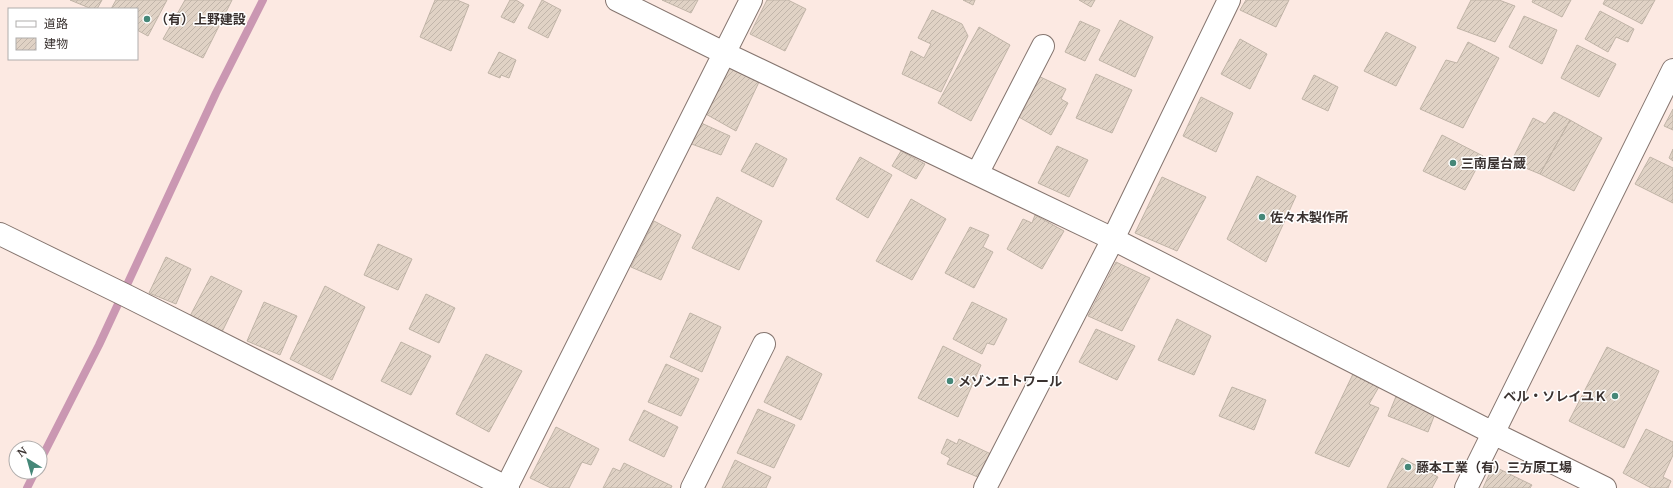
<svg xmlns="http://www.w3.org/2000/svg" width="1673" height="488" font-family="'Noto Serif','Noto Sans JP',serif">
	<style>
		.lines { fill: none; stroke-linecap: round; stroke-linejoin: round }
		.stream { stroke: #ca97b2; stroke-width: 8 }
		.building { fill: url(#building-hatch); stroke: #c0b4a7 }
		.minor-casing { stroke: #85756f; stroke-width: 24 }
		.minor { stroke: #fff; stroke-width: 22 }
		.poi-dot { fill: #458778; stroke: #fff; stroke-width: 1.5 }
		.labels { text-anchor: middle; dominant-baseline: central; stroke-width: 3; stroke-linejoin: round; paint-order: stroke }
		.poi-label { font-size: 13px; font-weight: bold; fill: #3a3230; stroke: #fff; text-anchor: start }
	</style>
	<defs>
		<pattern id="building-hatch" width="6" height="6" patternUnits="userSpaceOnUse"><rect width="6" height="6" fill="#e0d2c5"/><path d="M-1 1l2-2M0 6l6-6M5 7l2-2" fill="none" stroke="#c1b5aa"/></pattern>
	</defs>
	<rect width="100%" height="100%" fill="#fce9e2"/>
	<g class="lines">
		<path class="stream" d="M40 461 99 345 216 93 263 0
			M27 488 35 472"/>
	</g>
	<path class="building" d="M70 0H102L97 9H92Z
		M116 0H167L148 36 137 30V9H111Z
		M185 0H232L203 58 163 39Z
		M435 0H457L469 5 451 51 420 37Z
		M510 0H516L524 5 514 23 501 17Z
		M542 0 561 10 548 38 528 28Z
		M662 0H698L691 13Z
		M767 0H788L806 9 785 51 750 34Z
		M963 0H975L973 5Z
		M1079 0H1095L1091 7Z
		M1246 0H1289L1276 27 1240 10Z
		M1471 0H1499L1515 6 1495 42 1457 28Z
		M1533 0H1571L1562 17 1532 2Z
		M1605 0H1655L1642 24 1603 4Z
		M932 10 962 24 968 36 941 92 902 74 911 51 924 58 931 44 918 38Z
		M1600 11 1634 29 1628 42 1616 37 1608 52 1585 39Z
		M1524 16 1557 30 1542 64 1509 47Z
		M1120 20 1153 37 1135 77 1099 60Z
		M1080 21 1100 30 1085 61 1065 52Z
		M979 27 1010 45 971 121 938 103Z
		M1386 32 1416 47 1396 86 1364 71Z
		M1240 39 1267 54 1250 89 1221 74Z
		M1468 42 1499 58 1463 128 1420 109 1446 60 1457 63Z
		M1577 45 1616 64 1599 97 1561 78Z
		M499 52 516 60 509 78 501 75 500 78 488 73Z
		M727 67 759 82 736 131 704 113Z
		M1034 74 1066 89 1061 99 1068 103 1051 135 1017 116Z
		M1096 74 1132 90 1112 133 1076 118Z
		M1314 75 1338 87 1328 111 1302 99Z
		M1201 97 1233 113 1216 152 1183 136Z
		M1673 109V130L1664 126Z
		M1554 112 1570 120 1540 174 1511 162 1533 118 1545 124Z
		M1570 120 1602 138 1574 191 1540 174Z
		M699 122 730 136 721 155 689 143Z
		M1442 135 1483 156 1465 190 1423 171Z
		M756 143 787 159 773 187 741 171Z
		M1057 146 1088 160 1069 197 1038 183Z
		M1673 149V161L1669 158Z
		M901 151 925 164 916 179 892 166Z
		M860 157 892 175 868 218 836 199Z
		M1650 157 1673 168V203L1635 184Z
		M1257 176 1296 196 1266 262 1227 239Z
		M1162 177 1206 197 1177 251 1135 233Z
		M717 197 762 221 739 270 692 248Z
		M911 199 946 219 912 280 876 261Z
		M1035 215 1064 231 1042 269 1007 249 1023 219 1032 223Z
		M654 221 681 235 661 280 631 267Z
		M970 227 989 235 983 247 993 252 974 288 945 273Z
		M378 244 412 259 398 290 364 275Z
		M166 257 191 269 176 304 149 293Z
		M1116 262 1150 278 1122 331 1088 316Z
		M211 276 242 291 222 332 190 316Z
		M325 286 365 307 332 380 290 359Z
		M426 294 455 308 439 343 409 329Z
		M264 302 297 316 280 355 247 341Z
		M972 302 1007 319 994 345 987 343 982 354 953 339Z
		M690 313 721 327 702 372 670 357Z
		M1177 319 1211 336 1194 375 1158 360Z
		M1096 329 1135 346 1117 380 1079 362Z
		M401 342 431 356 411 395 381 381Z
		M943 346 981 365 958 417 918 398Z
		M1607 347 1659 371 1624 448 1569 421Z
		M486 354 522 371 489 432 456 414Z
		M787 356 822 374 801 420 764 402Z
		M666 364 699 379 681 416 648 402Z
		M1353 374 1380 385 1369 404 1379 408 1349 467 1315 453Z
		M1232 387 1266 400 1254 430 1219 416Z
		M1397 394 1436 411 1428 432 1388 416Z
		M758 409 795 425 774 468 737 453Z
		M644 410 678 427 664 457 629 440Z
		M556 427 599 449 591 465 582 462 569 488H551L530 478Z
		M1646 429 1673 442V455L1663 477 1671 481 1668 488H1651L1623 473Z
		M947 439 957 444 959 439 991 454 980 478 947 464 950 458 941 453Z
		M1402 458 1438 477 1432 488H1387Z
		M735 460 771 477 766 488H722Z
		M624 463 672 486 671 488H603L613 468 620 471Z
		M1493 466 1532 485 1530 488H1483Z"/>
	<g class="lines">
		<defs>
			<path id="minor" d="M617 0 724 53 1113 239 1493 433 1605 488
				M977 174 1043 46
				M0 234 127 296 508 488
				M506 488 751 0
				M692 488 764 344
				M985 488 1113 239 1229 0
				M1466 488 1673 70"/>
		</defs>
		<use href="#minor" class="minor-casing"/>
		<use href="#minor" class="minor"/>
	</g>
	<g class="poi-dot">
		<circle cx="147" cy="19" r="4"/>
		<circle cx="1453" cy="163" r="4"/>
		<circle cx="1262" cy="217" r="4"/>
		<circle cx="950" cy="381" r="4"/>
		<circle cx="1615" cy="396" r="4"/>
		<circle cx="1408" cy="467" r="4"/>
	</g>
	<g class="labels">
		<g class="poi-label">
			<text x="155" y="19">（有）上野建設</text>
			<text x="1461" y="163">三南屋台蔵</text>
			<text x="1270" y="217">佐々木製作所</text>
			<text x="958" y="381">メゾンエトワール</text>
			<text x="1607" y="396" text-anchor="end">ベル・ソレイユＫ</text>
			<text x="1416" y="467">藤本工業（有）三方原工場</text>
		</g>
	</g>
	<rect x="8" y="8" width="130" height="52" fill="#ffffff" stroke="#b0adac"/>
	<rect x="16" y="21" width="20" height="6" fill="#ffffff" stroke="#b0adac"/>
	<text x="44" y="28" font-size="12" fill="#3a3230">道路</text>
	<rect x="16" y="38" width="20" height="12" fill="url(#building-hatch)" stroke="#b0adac"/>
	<text x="44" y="48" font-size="12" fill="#3a3230">建物</text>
	<g transform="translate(28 460) rotate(323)"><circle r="19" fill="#ffffff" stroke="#b0adac"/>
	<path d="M0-3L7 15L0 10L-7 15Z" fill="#458778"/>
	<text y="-6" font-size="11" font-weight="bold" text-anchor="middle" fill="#3a3230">N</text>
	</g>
</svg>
